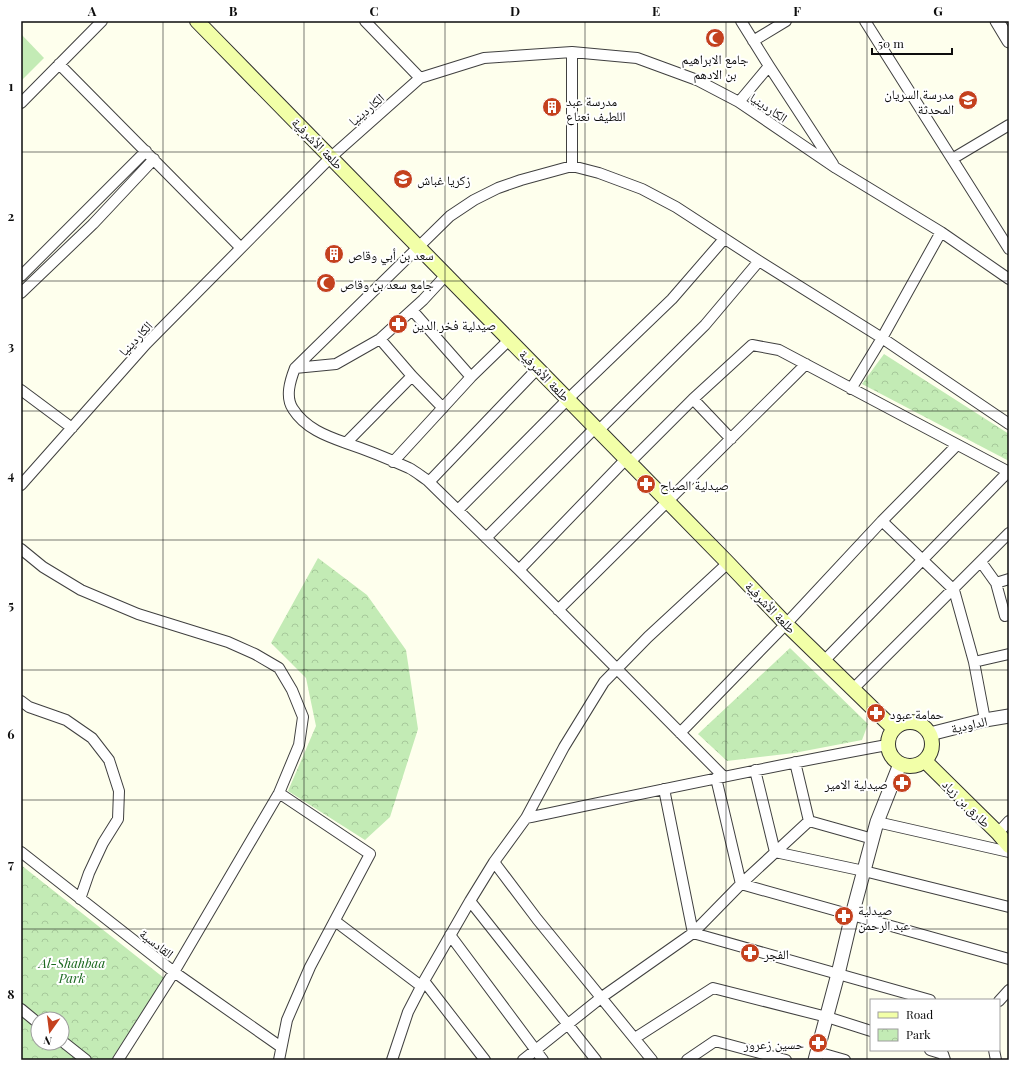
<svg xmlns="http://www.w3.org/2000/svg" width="1030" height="1081" font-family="'Playfair Display','Noto Naskh Arabic',serif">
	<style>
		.grass { fill: #c3ebb5 }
		.park { fill: url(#park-crowns); fill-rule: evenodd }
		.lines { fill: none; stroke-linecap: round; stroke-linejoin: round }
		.minor-casing { stroke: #404040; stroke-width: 12 }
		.tertiary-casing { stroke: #404040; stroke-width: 15 }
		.secondary-casing { stroke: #2f2f2f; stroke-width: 16 }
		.minor { stroke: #fff; stroke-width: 10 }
		.tertiary { stroke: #fff; stroke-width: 13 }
		.secondary { stroke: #f2ffa8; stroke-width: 14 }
		.grid { fill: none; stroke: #0d0d0d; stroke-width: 1; stroke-opacity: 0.55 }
		.labels { text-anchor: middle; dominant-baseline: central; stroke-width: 4; stroke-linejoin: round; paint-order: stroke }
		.poi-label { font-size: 13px; fill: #0d0d0d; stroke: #fff; text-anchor: start }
		.street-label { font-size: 13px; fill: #0d0d0d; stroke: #fff }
		.park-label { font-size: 13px; font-style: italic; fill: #1a681e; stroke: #fff }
		.neatline { fill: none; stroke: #0d0d0d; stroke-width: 1.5 }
		.grid-label { font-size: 13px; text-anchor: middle; font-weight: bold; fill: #0d0d0d }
	</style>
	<defs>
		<pattern id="park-crowns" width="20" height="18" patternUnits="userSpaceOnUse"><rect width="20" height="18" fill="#c3ebb5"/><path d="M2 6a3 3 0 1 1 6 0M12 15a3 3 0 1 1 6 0" fill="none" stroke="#a6c89a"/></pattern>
	</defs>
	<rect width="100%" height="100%" fill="#feffed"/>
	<path class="grass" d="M21 34 44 58 21 81Z"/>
	<path class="park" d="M884 354 1009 434V461L862 384Z
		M318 558 367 595 406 650 418 729 390 817 365 840 288 791 316 726 306 678 271 643Z
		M790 648 868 724 862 740 794 753 727 761 698 734Z
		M21 865 164 978 111 1060H21ZM38 1019H62V1043H38Z"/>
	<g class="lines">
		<defs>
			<path id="minor" d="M365 21 420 78
				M741 21 769 66 833 164
				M865 21 1009 249
				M753 41 786 21
				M59 64 241 248
				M739 102 769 66
				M21 103 102 21
				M952 159 1009 125
				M572 166V52
				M21 276 146 151
				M21 293 93 224 154 159
				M412 310 471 377
				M380 339 412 376 443 408
				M295 368 336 364 380 339 423 300 447 274
				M851 389 882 338 941 232
				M21 390 72 428
				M693 399 731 439
				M599 430 705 325 759 261
				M346 443 412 376
				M393 462 471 377 510 339
				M630 462 693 399 752 345 779 350 1009 472
				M429 482 538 368
				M21 485 146 344 331 157 420 78 484 58 572 52 637 58 697 80 739 102 836 168 941 232 1009 279
				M458 510 568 399 672 299 724 239
				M882 521 954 590 974 662 985 720
				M486 538 596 427
				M21 549 43 567 81 590 138 614 228 642 255 654 279 668 292 690 303 717 299 745 279 793 174 972 118 1060
				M981 562 996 583 1005 616 1009 615
				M519 570 627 458
				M996 583 1009 579
				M558 610 806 364
				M824 661 1008 472
				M974 662 1009 654
				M852 690 1009 533
				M21 701 29 707 66 720 92 738 109 760 119 791 118 819 103 843 89 873 80 899
				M680 733 786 624 882 521 957 445
				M795 762 809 821 873 839
				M755 770 775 852 864 871 1009 907
				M724 777 519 570 427 480C421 476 415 471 409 468 389 459 367 450 346 443 326 436 305 428 293 409 285 397 290 381 295 368L450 216 474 200 498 188 521 180 572 166 599 173 642 189 676 207 759 261 882 338 1009 424
				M716 778 741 884 1009 959
				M664 789 693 933 930 1000
				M526 818C646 793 766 767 887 745
				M877 822 1009 852
				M998 833 1009 821
				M21 852 174 972 281 1047
				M494 862 537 919 652 1060
				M470 901 596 1060
				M335 921 421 986
				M450 935 543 1060
				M424 981 485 1060
				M999 1001 1009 990
				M21 1009 38 1023
				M635 1038 713 988 827 1017 871 1031
				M62 1041 86 1060
				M930 1050 943 1054 945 1060
				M994 1050 996 1060
				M817 1052 845 1060
				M279 1060 287 1020 310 967 370 854 279 793
				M392 1060 408 1012 424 981 470 901 494 862 526 818 564 747 604 682 648 637 728 563
				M523 1060 602 997 693 933 741 884 809 821
				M687 1060 715 1041 786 1060"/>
			<path id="tertiary" d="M997 21 1009 41
				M930 734 985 720 1009 716
				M815 1060 838 974 852 915 877 822 900 764"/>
			<path id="secondary" d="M197 21 728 563 786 624 893 728
				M888 744a22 22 0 1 1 44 0a22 22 0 1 1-44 0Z
				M925 761 998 833 1009 846"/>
		</defs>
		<use href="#minor" class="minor-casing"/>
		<use href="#tertiary" class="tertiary-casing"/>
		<use href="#secondary" class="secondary-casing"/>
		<use href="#minor" class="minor"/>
		<use href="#tertiary" class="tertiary"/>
		<use href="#secondary" class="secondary"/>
	</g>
	<path class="grid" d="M163 21V1060M304 21V1060M445 21V1060M585 21V1060M726 21V1060M867 21V1060M21 152H1009M21 281H1009M21 411H1009M21 540H1009M21 670H1009M21 800H1009M21 929H1009"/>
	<defs>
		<symbol id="mosque-disc" viewBox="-11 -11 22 22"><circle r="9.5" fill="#c4411e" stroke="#fff"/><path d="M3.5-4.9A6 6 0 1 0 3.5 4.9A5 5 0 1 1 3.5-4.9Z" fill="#fff"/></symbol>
		<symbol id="school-disc" viewBox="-11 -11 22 22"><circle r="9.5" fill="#c4411e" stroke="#fff"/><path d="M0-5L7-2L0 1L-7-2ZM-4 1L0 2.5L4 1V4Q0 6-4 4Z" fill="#fff"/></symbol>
		<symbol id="building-disc" viewBox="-11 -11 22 22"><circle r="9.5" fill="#c4411e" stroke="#fff"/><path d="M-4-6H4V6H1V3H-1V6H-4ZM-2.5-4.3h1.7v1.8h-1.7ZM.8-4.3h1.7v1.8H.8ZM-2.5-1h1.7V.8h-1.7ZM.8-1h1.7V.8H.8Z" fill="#fff"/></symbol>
		<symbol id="pharmacy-disc" viewBox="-11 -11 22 22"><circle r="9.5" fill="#c4411e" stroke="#fff"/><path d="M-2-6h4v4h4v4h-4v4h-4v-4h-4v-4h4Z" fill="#fff"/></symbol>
	</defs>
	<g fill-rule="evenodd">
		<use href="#mosque-disc" x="704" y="27" width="22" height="22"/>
		<use href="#school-disc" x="957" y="89" width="22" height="22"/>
		<use href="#building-disc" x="541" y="96" width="22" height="22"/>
		<use href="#school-disc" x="392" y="168" width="22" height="22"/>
		<use href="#building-disc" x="323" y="243" width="22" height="22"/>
		<use href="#mosque-disc" x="315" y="272" width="22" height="22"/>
		<use href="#pharmacy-disc" x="387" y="313" width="22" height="22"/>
		<use href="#pharmacy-disc" x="635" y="473" width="22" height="22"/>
		<use href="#pharmacy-disc" x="865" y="702" width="22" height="22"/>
		<use href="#pharmacy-disc" x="891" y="772" width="22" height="22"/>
		<use href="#pharmacy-disc" x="833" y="905" width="22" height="22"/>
		<use href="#pharmacy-disc" x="739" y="942" width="22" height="22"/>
		<use href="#pharmacy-disc" x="807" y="1032" width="22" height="22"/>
	</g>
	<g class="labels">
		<g class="poi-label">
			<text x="715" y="58" text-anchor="middle">جامع الابراهيم<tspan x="715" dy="15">بن الادهم</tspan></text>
			<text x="954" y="93" text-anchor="end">مدرسة السريان<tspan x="954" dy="15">المحدثة</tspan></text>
			<text x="566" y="100">مدرسة عبد<tspan x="566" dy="15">اللطيف نعناع</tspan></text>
			<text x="417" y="179">زكريا غباش</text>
			<text x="348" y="254">سعد بن أبي وقاص</text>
			<text x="340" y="283">جامع سعد بن وقاص</text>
			<text x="412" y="324">صيدلية فخر الدين</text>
			<text x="660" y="484">صيدلية الصباح</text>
			<text x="890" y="713">حمامة عبود</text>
			<text x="888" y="783" text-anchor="end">صيدلية الامير</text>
			<text x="858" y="909">صيدلية<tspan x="858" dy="15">عبد الرحمن</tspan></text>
			<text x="764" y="953">الفجر</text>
			<text x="804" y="1043" text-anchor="end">حسين زعرور</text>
		</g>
		<g class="street-label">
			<text transform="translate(769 107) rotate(34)">الكاردينيا</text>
			<text transform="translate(366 109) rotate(-41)">الكاردينيا</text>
			<text transform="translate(318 143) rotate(45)">طلعة الأشرفية</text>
			<text transform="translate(135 338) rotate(-47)">الكاردينيا</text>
			<text transform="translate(545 375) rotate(46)">طلعة الأشرفية</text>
			<text transform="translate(771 607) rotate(46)">طلعة الأشرفية</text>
			<text transform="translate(969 724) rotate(-13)">الداودية</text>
			<text transform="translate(967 803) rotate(45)">طارق بن زياد</text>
			<text transform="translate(157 943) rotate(38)">القادسية</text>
		</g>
		<g class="park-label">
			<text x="72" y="962">Al-Shahbaa<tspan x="72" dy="15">Park</tspan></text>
		</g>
	</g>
	<rect width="1030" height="1081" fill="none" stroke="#ffffff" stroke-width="44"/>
	<rect x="870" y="999" width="130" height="52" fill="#ffffff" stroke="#9e9e9e"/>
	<rect x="878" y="1012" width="20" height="6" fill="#f2ffa8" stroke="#9e9e9e"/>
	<text x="906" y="1019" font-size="12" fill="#0d0d0d">Road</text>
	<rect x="878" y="1029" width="20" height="12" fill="url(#park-crowns)" stroke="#9e9e9e"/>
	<text x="906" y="1039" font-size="12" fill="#0d0d0d">Park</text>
	<g transform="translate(50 1031) rotate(194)"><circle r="19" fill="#ffffff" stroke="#9e9e9e"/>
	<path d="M0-3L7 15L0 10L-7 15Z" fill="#c4411e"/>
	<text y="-6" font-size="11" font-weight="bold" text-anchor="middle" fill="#0d0d0d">N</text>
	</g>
	<path d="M872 48v6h80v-6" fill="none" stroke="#0d0d0d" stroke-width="2"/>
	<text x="878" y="48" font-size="12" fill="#0d0d0d" stroke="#ffffff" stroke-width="3" paint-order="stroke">50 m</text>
	<rect x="22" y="22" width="986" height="1037" class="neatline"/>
	<g class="grid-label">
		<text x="92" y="16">A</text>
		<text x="233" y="16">B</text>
		<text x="374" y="16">C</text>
		<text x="515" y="16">D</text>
		<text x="656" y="16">E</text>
		<text x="797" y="16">F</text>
		<text x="938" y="16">G</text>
		<text x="11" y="91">1</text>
		<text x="11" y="221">2</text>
		<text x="11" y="351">3</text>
		<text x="11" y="480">4</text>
		<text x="11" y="610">5</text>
		<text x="11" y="739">6</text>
		<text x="11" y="869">7</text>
		<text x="11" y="999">8</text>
	</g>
</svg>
